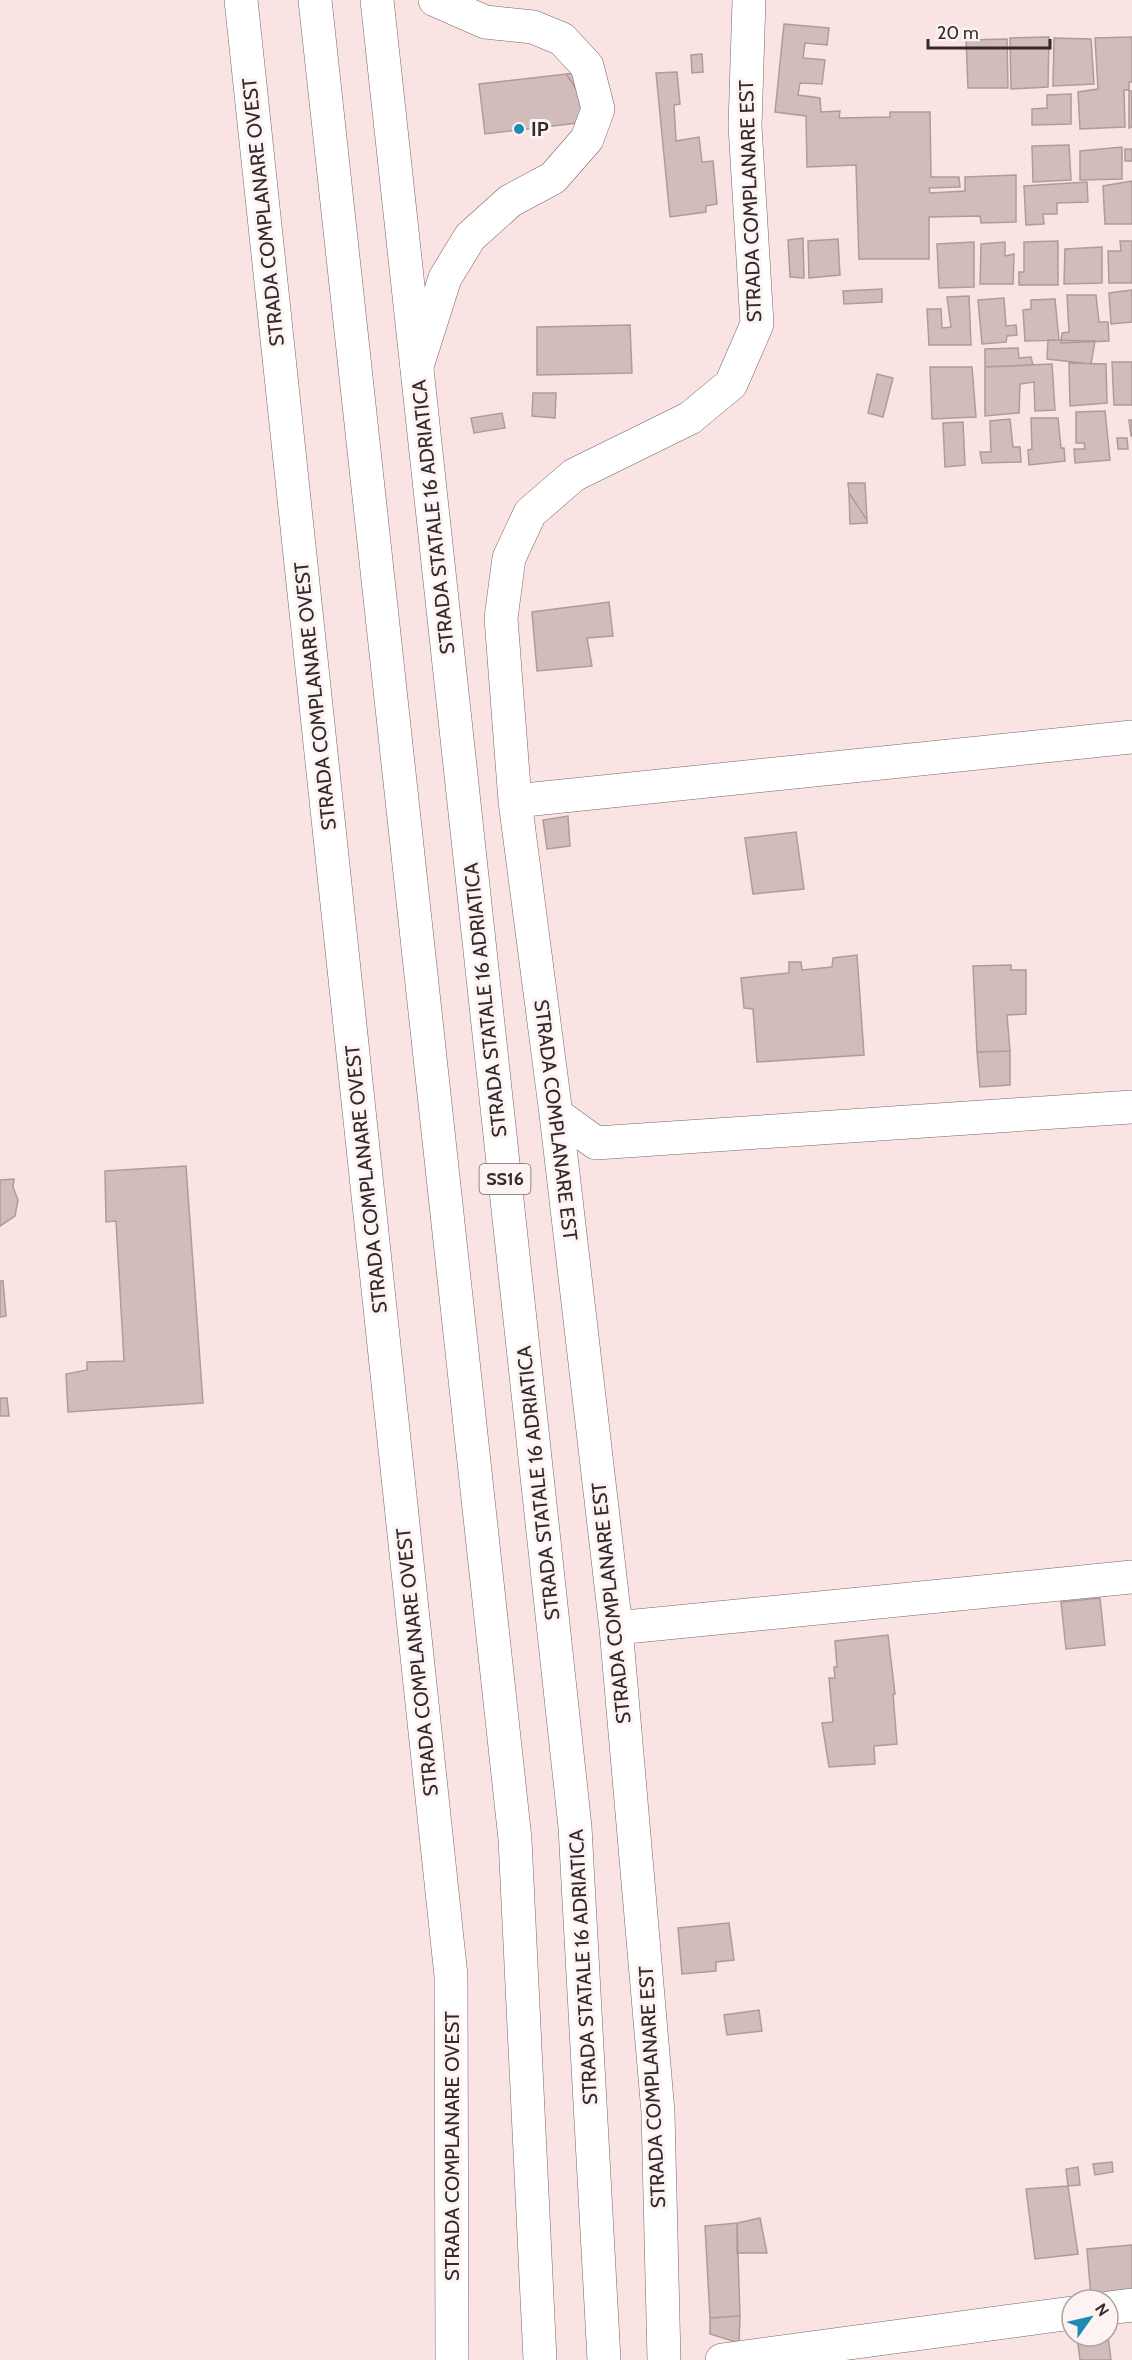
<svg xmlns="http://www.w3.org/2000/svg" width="1132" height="2360" font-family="Cabin,sans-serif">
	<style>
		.building { fill: #d1bbbb; stroke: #af9b9b; stroke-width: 1.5 }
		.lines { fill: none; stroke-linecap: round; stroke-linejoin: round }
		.minor-casing { stroke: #796667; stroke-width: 34 }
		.highway-casing { stroke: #796667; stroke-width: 34 }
		.minor { stroke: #fff; stroke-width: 33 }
		.highway { stroke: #fff; stroke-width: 33 }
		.poi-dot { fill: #1e8cb1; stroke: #fdf3f3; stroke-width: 2 }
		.labels { text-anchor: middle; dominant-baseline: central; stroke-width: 6; stroke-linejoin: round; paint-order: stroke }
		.shield { fill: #fdf3f3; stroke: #706767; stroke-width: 1.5 }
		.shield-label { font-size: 18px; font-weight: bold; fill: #332b2b }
		.poi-label { font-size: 20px; font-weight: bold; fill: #332b2b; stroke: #fdf3f3; text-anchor: start }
		.street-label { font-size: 20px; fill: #332b2b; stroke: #fdf3f3 }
	</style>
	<rect width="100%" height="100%" fill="#f9e3e3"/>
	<path class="building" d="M784 24 829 28 827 45 805 43 803 58 825 60 822 84 800 83 798 95 820 98 821 112 840 111 839 118 890 117V112H930L931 177H959L960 187 929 188 930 193 965 191V177L1016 175V222L981 223 980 216 929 217V259H859L856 165 807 167 806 116 775 112Z
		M1049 37 1048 87 1011 89 1010 38Z
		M1132 37V82H1129V90H1124L1125 127 1080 129 1078 92 1098 89 1095 38Z
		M1054 38 1091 39 1094 84 1053 86Z
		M1007 39 1008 88H968L966 40Z
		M702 54 703 72 692 73 691 55Z
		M580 72 584 100 566 74Z
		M677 72 680 104 674 105 676 141 699 137 702 162 713 161 717 204 706 206V212L670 217 656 73Z
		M566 74 584 100 586 122 485 134 479 84Z
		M1129 91H1132V127L1129 128Z
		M1071 94V124L1032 125V109L1047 108V95Z
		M1069 145 1071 180 1033 182 1032 146Z
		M1122 147V179L1080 180V151Z
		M1125 149H1132V161H1125Z
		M1132 181V224H1105L1103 186Z
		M1087 182 1088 202 1057 203V214H1043L1044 224 1026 225 1024 186Z
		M803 238 804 278 790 277 788 240Z
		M838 239 840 275 809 278 808 241Z
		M1058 241V285H1019V272H1024V242Z
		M1120 241H1132V283H1109L1108 251H1121Z
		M974 242V287L939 288 937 244Z
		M1005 242V256L1014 254 1013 284H980L981 244Z
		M1102 247V283L1064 284 1065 249Z
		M882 289V302L844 304 843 291Z
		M1132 290V322L1111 324 1109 293Z
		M1067 295H1096L1099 322H1108L1109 341 1061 343 1062 333 1069 332Z
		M969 296 971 345H929L927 309H941L942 328 951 327 947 297Z
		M1004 298 1006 326 1016 325 1017 335 1007 336 1006 342 982 344 978 300Z
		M1055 299 1059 340 1025 341 1023 310 1031 309V300Z
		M630 325 632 373 537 375V327Z
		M1048 340 1095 341 1091 364 1047 359Z
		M1018 348 1019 358 1031 357 1033 365 985 367V349Z
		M1112 362H1132V405H1114Z
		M1069 363 1106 364 1107 403 1070 406Z
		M1052 364 1055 410 1035 411 1034 382 1020 384 1019 413 985 416V367Z
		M930 367H972L976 417 932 419Z
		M877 374 893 378 883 417 868 413Z
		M533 393H556L555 418 532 416Z
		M1105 411 1110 460 1075 463 1074 449H1085L1084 443H1076V412Z
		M502 413 505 428 474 433 471 418Z
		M1031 418H1058L1061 448H1064L1065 461 1029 465 1028 450 1032 449Z
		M1010 419 1013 447H1020L1021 462 982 463 980 452H991L990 421Z
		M1129 420H1132V436H1131Z
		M963 422 965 465 945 467 943 423Z
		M1117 438H1127L1128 449H1118Z
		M848 483H865L867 520 849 493Z
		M849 493 867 520V523L850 524Z
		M609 602 613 636 587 638 592 666 537 671 532 612Z
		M568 816 570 846 547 849 543 820Z
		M796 832 804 889 753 894 745 838Z
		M857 955 864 1055 757 1062 753 1009 744 1008 741 978 789 973V962H801L802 970 832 967 833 958Z
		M1011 965V970H1026V1014L1007 1015 1010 1051 977 1052 973 966Z
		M1010 1051V1085L980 1087 977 1052Z
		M186 1166 203 1403 68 1412 66 1374 87 1370V1362L124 1361 116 1221 106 1222 105 1171Z
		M14 1179 13 1187 18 1200 15 1216 0 1226V1180Z
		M0 1281H3L6 1316 0 1317Z
		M0 1398H7L9 1416H0Z
		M1100 1598 1105 1645 1066 1649 1061 1602Z
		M888 1635 895 1694H893L897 1744 874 1746 875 1764 829 1767 822 1723 833 1722 829 1678H835L834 1667H837L835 1641Z
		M729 1923 734 1960 716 1962V1971L682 1974 678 1928Z
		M759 2010 762 2031 727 2035 724 2015Z
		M1112 2162 1113 2172 1095 2175 1093 2164Z
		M1078 2167 1080 2185 1068 2186 1066 2169Z
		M1068 2186 1078 2254 1035 2259 1026 2189Z
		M760 2218 767 2253H737V2223Z
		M737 2223 740 2316 710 2318 705 2226Z
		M1132 2245V2293L1091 2298 1087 2249Z
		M740 2316 739 2343 710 2334V2318Z
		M1077 2336H1108L1111 2360H1080Z"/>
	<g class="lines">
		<defs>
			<path id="minor" d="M241 0 451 1976 452 2360
				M417 366 445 278 470 237 510 201 553 178 587 139 598 109 587 66 562 39 533 27 485 22 435 0
				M515 801 1132 737
				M556 1114 596 1143 1132 1107
				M616 1628 1132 1577
				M1108 2308 1132 2305
				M664 2360 658 2112 616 1628 556 1114 515 801 501 618 509 558 530 513 574 475 690 418 731 384 757 324 745 126 749 0
				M722 2360 1072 2313"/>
			<path id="highway" d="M315 0 515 1839 540 2360
				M377 0 575 1827 604 2360"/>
		</defs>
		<use href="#minor" class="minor-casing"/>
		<use href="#highway" class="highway-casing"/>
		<use href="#minor" class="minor"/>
		<use href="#highway" class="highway"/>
	</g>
	<circle class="poi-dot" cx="519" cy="129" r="6"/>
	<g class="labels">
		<rect class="shield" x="479.5" y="1164" width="51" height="30" rx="4.5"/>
		<g class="shield-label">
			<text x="505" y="1179">SS16</text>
		</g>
		<g class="poi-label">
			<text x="531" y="129">IP</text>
		</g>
		<g class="street-label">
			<text transform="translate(750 201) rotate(-92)">STRADA COMPLANARE EST</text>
			<text transform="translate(263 212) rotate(-96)">STRADA COMPLANARE OVEST</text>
			<text transform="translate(433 517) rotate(-96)">STRADA STATALE 16 ADRIATICA</text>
			<text transform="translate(315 696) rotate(-96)">STRADA COMPLANARE OVEST</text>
			<text transform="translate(485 1000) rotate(-96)">STRADA STATALE 16 ADRIATICA</text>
			<text transform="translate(556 1120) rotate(83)">STRADA COMPLANARE EST</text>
			<text transform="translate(366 1179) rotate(-96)">STRADA COMPLANARE OVEST</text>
			<text transform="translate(538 1483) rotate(-96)">STRADA STATALE 16 ADRIATICA</text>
			<text transform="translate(611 1603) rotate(-96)">STRADA COMPLANARE EST</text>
			<text transform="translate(417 1662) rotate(-96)">STRADA COMPLANARE OVEST</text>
			<text transform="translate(583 1967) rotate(-93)">STRADA STATALE 16 ADRIATICA</text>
			<text transform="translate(652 2087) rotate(-93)">STRADA COMPLANARE EST</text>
			<text transform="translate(452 2146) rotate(-90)">STRADA COMPLANARE OVEST</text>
		</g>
	</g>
	<g transform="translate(1090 2318) rotate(56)"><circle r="28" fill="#fdf3f3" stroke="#aca3a3" stroke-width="1.5"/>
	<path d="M0-4.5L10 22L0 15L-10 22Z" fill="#1e8cb1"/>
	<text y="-9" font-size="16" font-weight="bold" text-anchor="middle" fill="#332b2b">N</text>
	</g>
	<path d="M928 39v9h122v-9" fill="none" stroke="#332b2b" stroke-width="3"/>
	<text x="937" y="39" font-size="18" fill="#332b2b" stroke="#fdf3f3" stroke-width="4.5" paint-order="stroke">20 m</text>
</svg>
